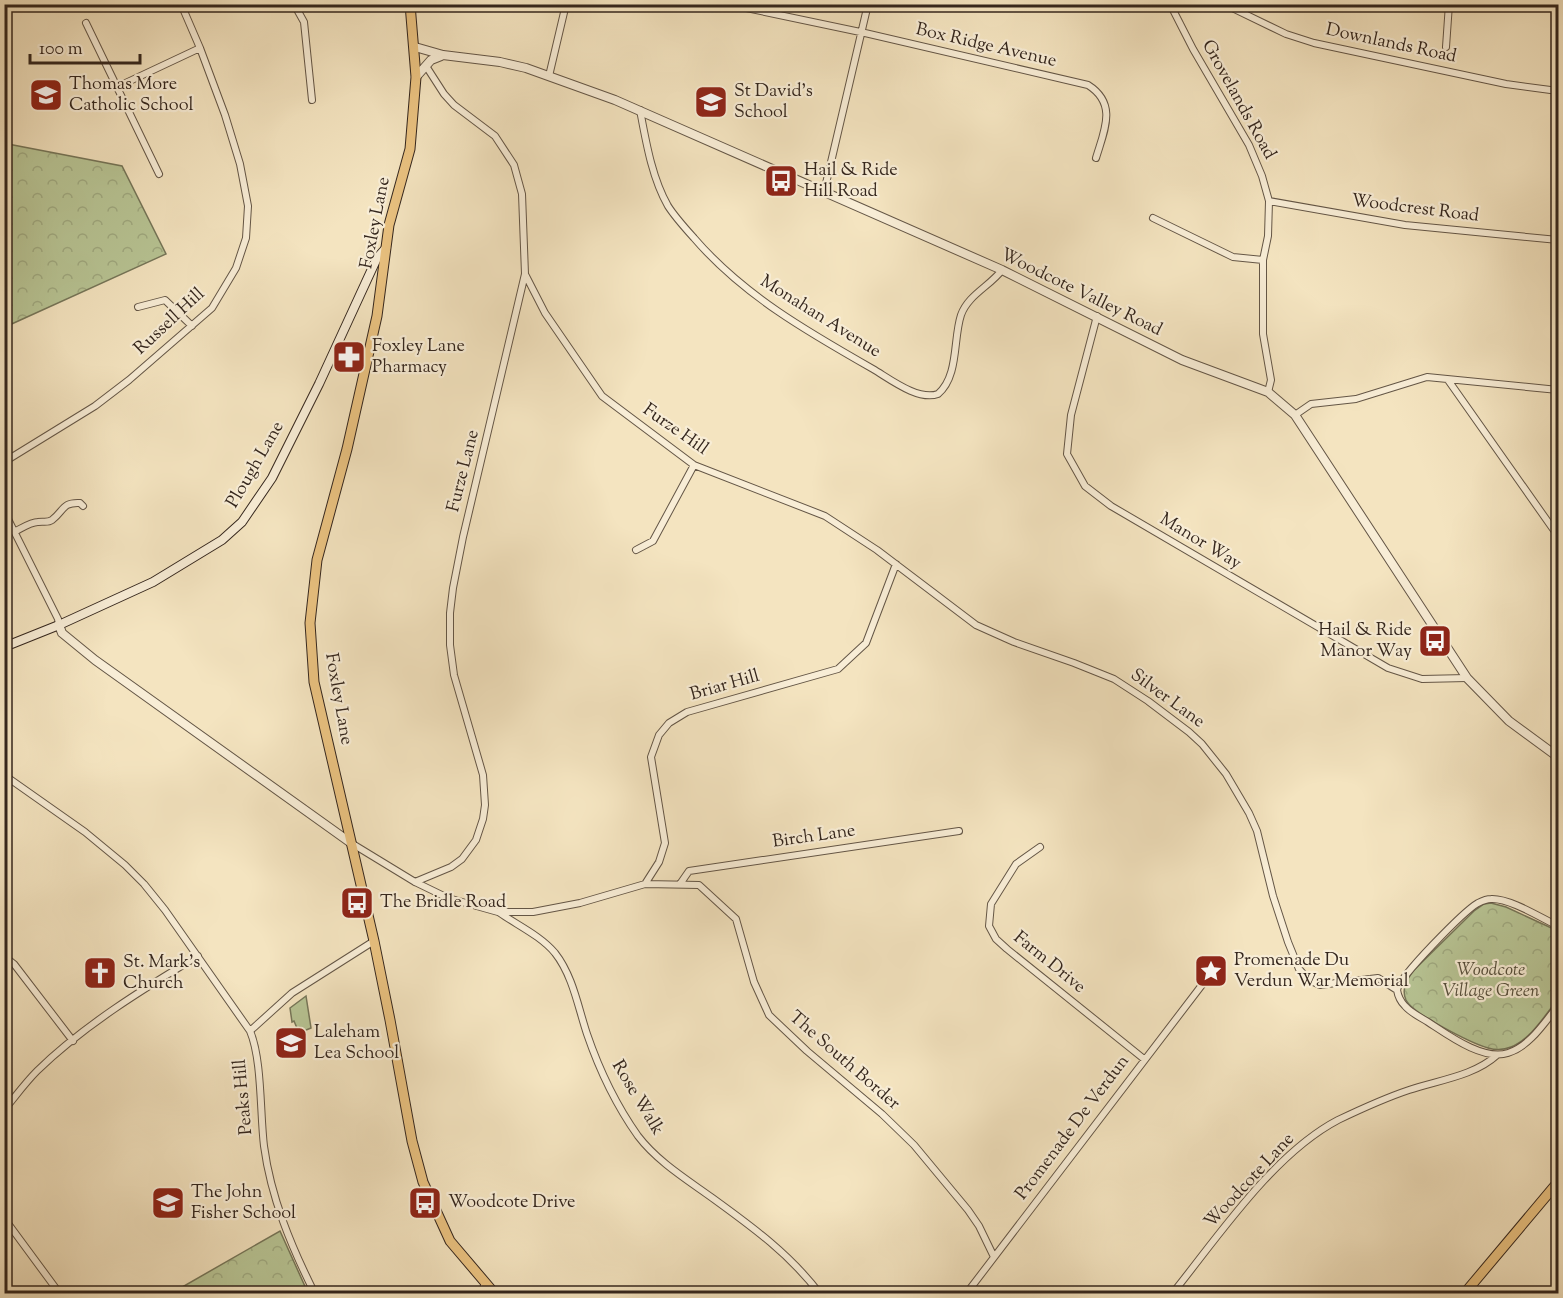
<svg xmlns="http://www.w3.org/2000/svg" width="1563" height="1298" font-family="'Sorts Mill Goudy',serif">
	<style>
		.grass { fill: url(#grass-tufts); stroke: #767659; stroke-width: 1.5 }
		.park { fill: url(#park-crowns); stroke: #767659; stroke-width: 1.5 }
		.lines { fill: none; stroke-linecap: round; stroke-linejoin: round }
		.minor-casing { stroke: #645646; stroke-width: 8 }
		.tertiary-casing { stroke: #645646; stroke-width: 10 }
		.secondary-casing { stroke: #34261d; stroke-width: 10 }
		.primary-casing { stroke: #34261d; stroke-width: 11 }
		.minor { stroke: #f8edd6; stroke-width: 6 }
		.tertiary { stroke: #f8edd6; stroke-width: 8 }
		.secondary { stroke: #f8edd6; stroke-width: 8 }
		.primary { stroke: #eac280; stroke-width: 9 }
		.labels { text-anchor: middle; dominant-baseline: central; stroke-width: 4.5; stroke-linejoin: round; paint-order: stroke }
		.street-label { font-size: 18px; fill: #34261d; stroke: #f8edd6 }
		.poi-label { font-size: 18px; fill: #34261d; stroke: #f8edd6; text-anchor: start }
		.park-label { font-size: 18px; font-style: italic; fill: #554e3b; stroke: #f8edd6 }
	</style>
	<defs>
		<pattern id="grass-tufts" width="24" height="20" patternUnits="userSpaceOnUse" patternTransform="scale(1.5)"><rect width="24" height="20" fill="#b8c595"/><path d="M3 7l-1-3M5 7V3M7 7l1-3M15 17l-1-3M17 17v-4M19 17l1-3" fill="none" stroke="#9fa980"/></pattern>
		<pattern id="park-crowns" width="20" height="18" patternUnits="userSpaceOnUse" patternTransform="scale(1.5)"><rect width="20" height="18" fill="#b8c595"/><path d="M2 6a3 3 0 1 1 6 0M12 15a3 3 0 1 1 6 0" fill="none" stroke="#9fa980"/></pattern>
	</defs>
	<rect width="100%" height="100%" fill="#f4e4c0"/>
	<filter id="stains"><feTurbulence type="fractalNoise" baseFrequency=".00333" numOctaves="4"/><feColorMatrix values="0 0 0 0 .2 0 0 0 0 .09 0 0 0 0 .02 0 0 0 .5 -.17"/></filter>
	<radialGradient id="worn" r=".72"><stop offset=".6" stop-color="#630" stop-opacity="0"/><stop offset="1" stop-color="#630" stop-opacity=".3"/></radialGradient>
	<path class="grass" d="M306 996 311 1028 299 1033 294 1021 292 1022 290 1008Z"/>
	<path class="park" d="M8 144 122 166 166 254 5 327 4 172Z
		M1491 903 1506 907 1558 931V999C1545 1015 1531 1039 1511 1047 1504 1050 1495 1050 1488 1048 1471 1043 1413 1014 1406 1000 1401 989 1407 979 1414 970L1474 911 1484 904Z
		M280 1231 308 1293 180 1294 177 1290Z"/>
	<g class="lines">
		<defs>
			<path id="minor" d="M294 4 304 22 312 100
				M727 4 865 33 1088 85C1118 104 1104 131 1096 158
				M1170 4 1193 49 1249 145 1262 176 1269 201 1268 236 1263 260V334L1271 380 1268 392
				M1224 4 1286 34 1314 43 1506 84 1558 91
				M86 23 159 174
				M1446 47 1449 4
				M549 76 566 4
				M117 87 200 48
				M640 110C646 142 652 178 668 206 675 217 685 228 694 238 743 295 808 332 873 369 890 379 918 401 938 394 959 376 953 339 961 315 968 295 990 286 1002 270
				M824 192 868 4
				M1269 201 1405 225 1558 240
				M1153 218 1233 257 1263 260
				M525 274 545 313 602 396 694 465 825 516 877 550 976 625 1014 642 1074 663 1114 679 1148 701 1189 732 1202 744 1226 774 1249 813 1257 831 1273 896 1288 942 1299 969 1309 980 1320 985 1378 978 1397 990
				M138 307 165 300 192 326
				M1097 316 1071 415 1067 454 1085 486 1111 506 1388 668 1422 679 1467 678
				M1448 380 1558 536
				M1295 415 1311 404 1356 399 1427 377 1558 390
				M4 462 95 406 129 380 212 308 236 268 246 238 248 206 240 164 225 115 200 48 181 4
				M4 511 58 619 59 625
				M16 531C22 528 31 522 38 522 43 521 48 523 52 520 64 511 62 502 80 503L83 506
				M636 550 653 541 694 465
				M4 775 85 832 125 865 144 884 165 910 250 1031C262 1059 260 1113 264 1146 271 1198 291 1246 315 1294
				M351 843 415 882 448 898 498 912H533L580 903 645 884 699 885 736 919 754 982 769 1015 807 1051 882 1114 914 1145 968 1210 979 1226 994 1257
				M1040 847 1016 864 991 904 989 926 996 939 1007 949 1144 1059
				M415 882 451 867 462 859 476 840 483 819 485 805 483 775 454 675 450 645V613L453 588 463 537 525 274 522 194 514 165 495 136 454 105 444 94 426 66
				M645 884 659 862 665 843 651 757 659 735 669 723 687 712 838 669 866 643 896 564
				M680 884 689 871 959 831
				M500 913C517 925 541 936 555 953 573 976 578 1007 587 1034 599 1069 616 1105 638 1136 657 1161 686 1179 711 1197 751 1226 790 1254 820 1294
				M1558 926C1541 918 1510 898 1491 899 1486 899 1482 901 1478 903 1464 911 1399 977 1397 990 1398 996 1401 1002 1405 1006 1411 1013 1420 1017 1428 1022 1448 1035 1483 1061 1508 1053 1530 1046 1544 1023 1558 1006
				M4 956 14 964 73 1041
				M250 1031 292 993 374 941
				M4 1110C15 1097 25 1083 37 1071 83 1026 143 989 198 956
				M4 1218 60 1294
				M481 1294 485 1283
				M966 1294 1205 981
				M1172 1294C1218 1237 1273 1154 1338 1120 1361 1109 1385 1098 1409 1090 1439 1080 1474 1076 1497 1055"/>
			<path id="tertiary" d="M415 47 443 55 500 62 526 68 615 100 1002 270 1182 360 1268 392 1295 415 1467 678 1509 721 1558 757
				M416 77 431 60 441 56
				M59 625 62 633 95 660 351 843"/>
			<path id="secondary" d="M4 647 59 625 153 582 222 540 242 522 272 478 319 384 377 258 386 248"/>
			<path id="primary" d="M410 4 416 77 410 149 389 225 377 316 347 449 317 560 310 623 314 682 374 941 390 1020 412 1141 423 1182 450 1241 495 1294
				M1464 1294 1558 1182"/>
		</defs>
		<use href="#minor" class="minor-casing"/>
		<use href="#tertiary" class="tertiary-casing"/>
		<use href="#secondary" class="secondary-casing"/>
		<use href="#primary" class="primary-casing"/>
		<use href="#minor" class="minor"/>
		<use href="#tertiary" class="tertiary"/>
		<use href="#secondary" class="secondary"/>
		<use href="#primary" class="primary"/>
	</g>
	<defs>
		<symbol id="school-square" viewBox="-11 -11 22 22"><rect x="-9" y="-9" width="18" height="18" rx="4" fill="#8f2418" stroke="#f8edd6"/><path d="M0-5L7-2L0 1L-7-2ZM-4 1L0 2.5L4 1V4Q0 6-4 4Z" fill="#fff"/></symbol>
		<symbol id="bus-square" viewBox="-11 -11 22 22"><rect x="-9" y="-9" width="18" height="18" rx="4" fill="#8f2418" stroke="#f8edd6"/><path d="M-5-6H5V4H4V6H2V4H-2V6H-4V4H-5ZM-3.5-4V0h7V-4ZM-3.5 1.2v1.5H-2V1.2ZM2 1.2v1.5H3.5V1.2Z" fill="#fff"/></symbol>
		<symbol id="pharmacy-square" viewBox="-11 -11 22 22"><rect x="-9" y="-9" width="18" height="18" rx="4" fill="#8f2418" stroke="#f8edd6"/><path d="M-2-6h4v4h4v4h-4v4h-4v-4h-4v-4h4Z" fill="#fff"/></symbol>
		<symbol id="sight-square" viewBox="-11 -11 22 22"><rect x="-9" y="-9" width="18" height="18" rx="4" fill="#8f2418" stroke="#f8edd6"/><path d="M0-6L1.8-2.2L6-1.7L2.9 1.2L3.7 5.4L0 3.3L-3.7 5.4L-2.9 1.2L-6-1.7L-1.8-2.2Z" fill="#fff"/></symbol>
		<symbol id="church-square" viewBox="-11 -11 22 22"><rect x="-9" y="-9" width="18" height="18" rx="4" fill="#8f2418" stroke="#f8edd6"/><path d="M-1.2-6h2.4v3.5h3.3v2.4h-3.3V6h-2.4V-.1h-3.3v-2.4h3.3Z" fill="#fff"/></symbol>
	</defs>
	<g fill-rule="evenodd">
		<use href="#school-square" x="27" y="76" width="38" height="38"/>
		<use href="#school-square" x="692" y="83" width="38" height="38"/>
		<use href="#bus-square" x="762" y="162" width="38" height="38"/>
		<use href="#pharmacy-square" x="330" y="338" width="38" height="38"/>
		<use href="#bus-square" x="1416" y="622" width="38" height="38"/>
		<use href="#bus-square" x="338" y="884" width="38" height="38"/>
		<use href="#sight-square" x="1192" y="952" width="38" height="38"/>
		<use href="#church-square" x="81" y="954" width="38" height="38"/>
		<use href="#school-square" x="272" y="1024" width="38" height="38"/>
		<use href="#school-square" x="149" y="1184" width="38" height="38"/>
		<use href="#bus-square" x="406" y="1184" width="38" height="38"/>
	</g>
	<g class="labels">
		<g class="street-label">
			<text transform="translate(1391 44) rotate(12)">Downlands Road</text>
			<text transform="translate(986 46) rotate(13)">Box Ridge Avenue</text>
			<text transform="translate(1238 100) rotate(61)">Grovelands Road</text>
			<text transform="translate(1415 209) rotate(7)">Woodcrest Road</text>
			<text transform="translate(376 223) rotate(-79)">Foxley Lane</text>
			<text transform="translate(1081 293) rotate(26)">Woodcote Valley Road</text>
			<text transform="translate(820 317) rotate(32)">Monahan Avenue</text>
			<text transform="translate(170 322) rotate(-43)">Russell Hill</text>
			<text transform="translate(675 430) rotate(35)">Furze Hill</text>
			<text transform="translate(256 465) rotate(-60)">Plough Lane</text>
			<text transform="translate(464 471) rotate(-76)">Furze Lane</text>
			<text transform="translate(1200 542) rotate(31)">Manor Way</text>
			<text transform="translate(725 686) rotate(-16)">Briar Hill</text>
			<text transform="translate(338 699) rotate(80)">Foxley Lane</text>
			<text transform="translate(1167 699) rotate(36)">Silver Lane</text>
			<text transform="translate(814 837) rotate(-8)">Birch Lane</text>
			<text transform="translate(1049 963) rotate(39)">Farm Drive</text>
			<text transform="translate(844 1061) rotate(41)">The South Border</text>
			<text transform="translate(244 1097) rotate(-95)">Peaks Hill</text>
			<text transform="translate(637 1098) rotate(59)">Rose Walk</text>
			<text transform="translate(1073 1128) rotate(-53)">Promenade De Verdun</text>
			<text transform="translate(1250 1181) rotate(-47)">Woodcote Lane</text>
		</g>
		<g class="poi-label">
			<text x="69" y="85">Thomas More<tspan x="69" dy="21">Catholic School</tspan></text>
			<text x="734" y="92">St David's<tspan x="734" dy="21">School</tspan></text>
			<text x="804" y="171">Hail &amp; Ride<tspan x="804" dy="21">Hill Road</tspan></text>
			<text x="372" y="347">Foxley Lane<tspan x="372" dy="21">Pharmacy</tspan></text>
			<text x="1412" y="631" text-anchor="end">Hail &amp; Ride<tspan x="1412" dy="21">Manor Way</tspan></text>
			<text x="380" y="903">The Bridle Road</text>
			<text x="1234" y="961">Promenade Du<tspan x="1234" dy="21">Verdun War Memorial</tspan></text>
			<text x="123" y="963">St. Mark's<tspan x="123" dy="21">Church</tspan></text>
			<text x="314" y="1033">Laleham<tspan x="314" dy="21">Lea School</tspan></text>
			<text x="191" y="1193">The John<tspan x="191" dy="21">Fisher School</tspan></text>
			<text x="448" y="1203">Woodcote Drive</text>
		</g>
		<g class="park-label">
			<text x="1491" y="971">Woodcote<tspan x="1491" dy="21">Village Green</tspan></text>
		</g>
	</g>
	<rect width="1563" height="1298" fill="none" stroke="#f4e4c0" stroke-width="24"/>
	<rect x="6" y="6" width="1551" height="1286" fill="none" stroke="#34261d" stroke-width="3"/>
	<rect x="12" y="12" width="1539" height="1274" fill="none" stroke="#34261d" stroke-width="1.5"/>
	<path d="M30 54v9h110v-9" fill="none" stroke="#34261d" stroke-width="3"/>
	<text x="39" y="54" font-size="18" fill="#34261d" stroke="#f8edd6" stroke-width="4.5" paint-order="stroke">100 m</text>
	<rect width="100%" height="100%" filter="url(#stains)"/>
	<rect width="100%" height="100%" fill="url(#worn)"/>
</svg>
